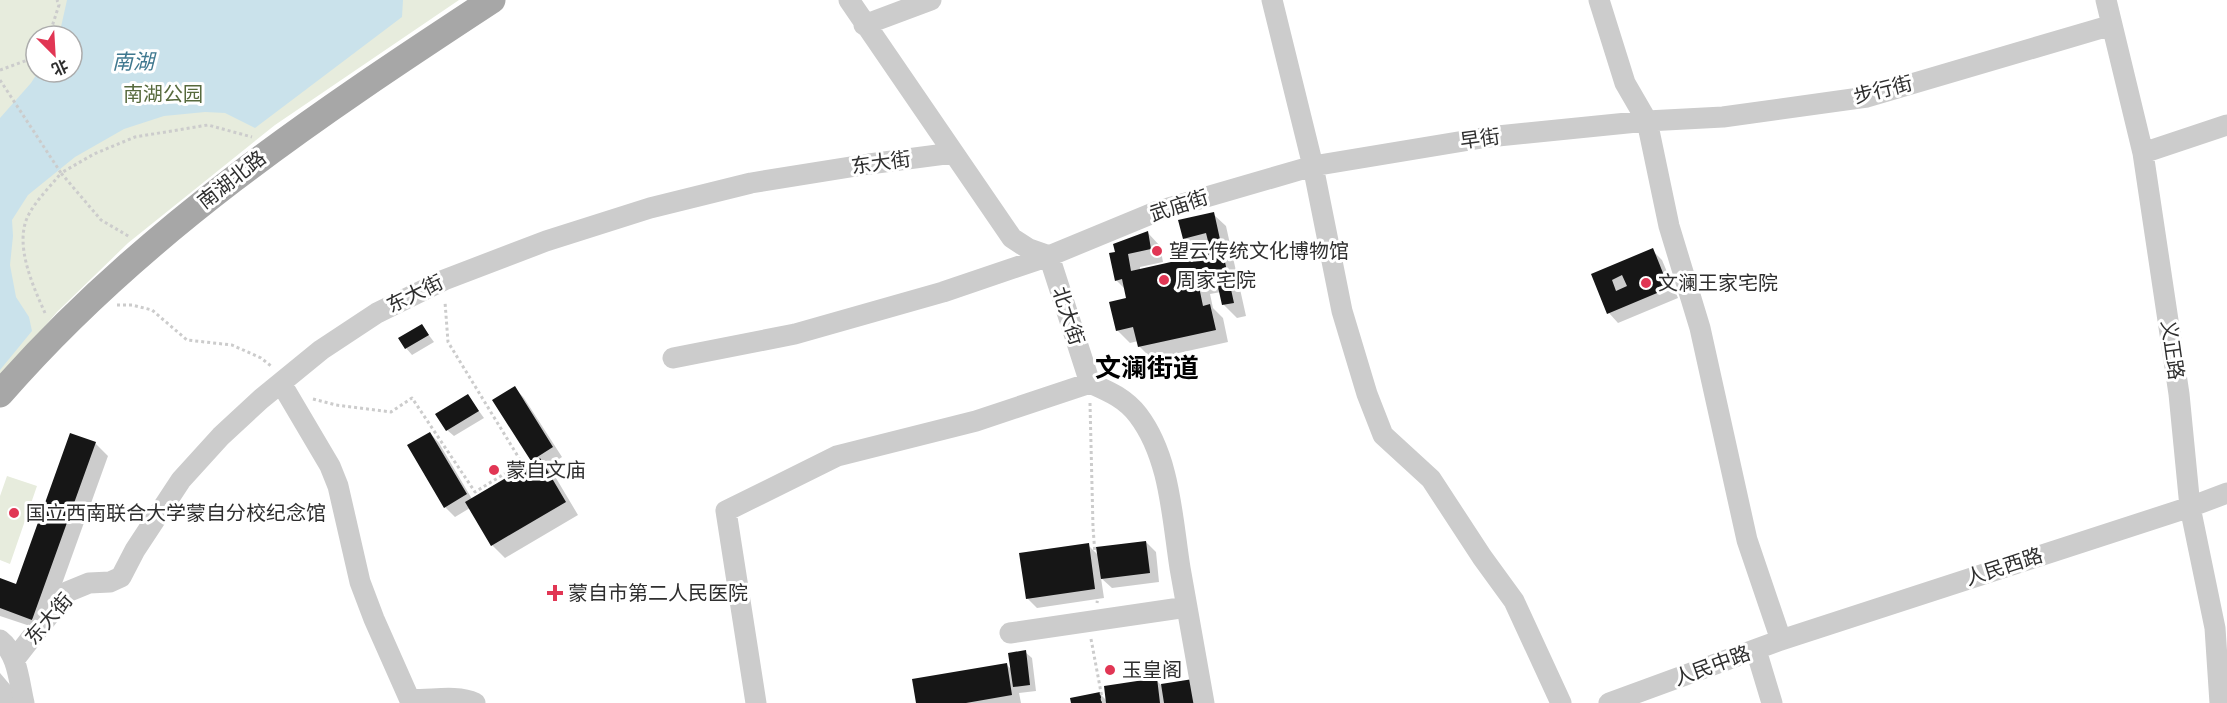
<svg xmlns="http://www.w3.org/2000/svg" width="2227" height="703" font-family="Karla,'Noto Sans SC',sans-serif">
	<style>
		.green { fill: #e7ecdd; fill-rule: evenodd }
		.water { fill: #cae2eb }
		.shadow { fill: #0003 }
		.building { fill: #161616; fill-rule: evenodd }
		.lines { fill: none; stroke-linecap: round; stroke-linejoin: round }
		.path { stroke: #ccc; stroke-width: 3; stroke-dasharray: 3 3; stroke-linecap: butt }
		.minor { stroke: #ccc; stroke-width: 21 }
		.major { stroke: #a7a7a7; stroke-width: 27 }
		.poi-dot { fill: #e13654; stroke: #fff; stroke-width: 2 }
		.labels { text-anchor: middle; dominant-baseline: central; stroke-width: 6; stroke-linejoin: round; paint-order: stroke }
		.street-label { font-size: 20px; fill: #2f2f2f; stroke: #fff }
		.park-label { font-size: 20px; fill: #576a3d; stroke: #fff }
		.poi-label { font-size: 20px; fill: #2f2f2f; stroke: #fff; text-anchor: start }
		.water-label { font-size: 21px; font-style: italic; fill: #3f788f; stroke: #fff }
		.district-label { font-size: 26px; font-weight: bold; fill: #000; stroke: #fff }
	</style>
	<rect width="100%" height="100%" fill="#fff"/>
	<path class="green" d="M0 0H459L275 125 128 243 57 312 0 379ZM36 36H72V72H36Z
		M7 476 37 486 10 564 0 560V496Z"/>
	<path class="water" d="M67 0H403L402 17 255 128 225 113 205 112 164 116 124 129 75 157 28 195 12 220 13 236 10 265 16 297 29 317 32 331 0 370V118L31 83 38 72H72V36H59Z"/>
	<path class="shadow" d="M1213 214 1226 226 1246 316 1237 318 1224 305 1221 292 1210 294 1213 308 1223 318 1228 342 1152 359 1139 346 1138 341 1130 343 1117 330 1128 299 1126 290 1116 280 1117 253 1148 233 1160 246 1163 262 1140 267V271L1212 254 1211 248 1197 251 1184 238Z
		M1652 250 1662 260 1678 298 1618 323 1609 313 1593 275Z
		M422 326 434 342 412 355 406 348Z
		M515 388 524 398 562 457 547 467 553 473 578 515 505 558 492 545 470 508 455 517 445 507 430 433 439 443 472 499 535 463 532 460Z
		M468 396 484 418 454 436 447 430Z
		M95 443 108 456 45 631 0 616V580L17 586Z
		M1146 542 1156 552 1159 582 1112 588 1101 578 1104 598 1037 608 1027 598 1088 545 1099 556Z
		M1025 652 1032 658 1036 691 1019 693 1021 703H917L1007 665 1012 670Z
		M0 673 11 686 14 703H0Z
		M1156 680 1162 686 1207 703H1073L1100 694 1108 702Z"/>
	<path class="building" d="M1214 212 1234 303 1222 305 1216 278 1198 282 1203 306 1210 304 1216 330 1138 347 1133 327 1116 331 1109 302 1126 298 1122 279 1115 281 1109 253 1115 252 1113 244 1148 231 1151 249 1128 254 1131 271 1211 253 1206 233 1183 239 1178 220Z
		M1653 248 1669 288 1607 314 1591 274ZM1622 275 1627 286 1616 291 1612 280Z
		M422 324 429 335 405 349 398 338Z
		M515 386 553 447 531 461 492 400Z
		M468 394 479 411 446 431 435 414Z
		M430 432 467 494 444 508 407 445Z
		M70 433 96 442 32 620 0 608V578L16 584Z
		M540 458 566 502 491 546 465 502Z
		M1146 541 1150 573 1101 579 1096 547Z
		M1089 543 1095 589 1026 599 1019 553Z
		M1026 650 1030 685 1013 687 1008 653Z
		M1007 663 1012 695 966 703H916L912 679Z
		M1157 678 1160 703H1106L1104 686Z
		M1193 679 1197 703H1164L1161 684Z
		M1100 692 1102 703H1071L1070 698Z"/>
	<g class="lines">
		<path class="path" d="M49 36 59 5 57 0
			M0 70 28 60 36 53
			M0 80 61 173 94 154 135 137 208 125 252 137
			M117 305H132L152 310 187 340 232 345 261 358 271 366
			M45 313C33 286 13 243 29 214 37 199 51 186 61 173L101 220 130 237
			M313 399 336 405 391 412 412 398 475 492 522 463 448 342 445 302
			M1090 403 1093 527 1098 596 1097 603
			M1091 639 1103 703"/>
		<path class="minor" d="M849 0 1012 238 1029 249 1049 256 1090 383C1108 391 1125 398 1138 415 1170 457 1172 517 1180 568 1188 613 1196 658 1204 703
			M1272 0 1313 166 1342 311 1367 394 1383 435 1431 479 1482 557 1514 601 1561 703
			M1599 0 1625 83 1647 121 1669 226 1700 328 1747 540 1781 640
			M2106 0 2143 153 2179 394 2190 507 2215 628 2220 703
			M864 25 931 0
			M2143 153 2227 125
			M673 358 795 334 943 292 1049 256 1158 211 1313 166 1488 137 1647 121 1723 117 1867 97 2112 25
			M281 383 330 466 338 486 360 582 374 619 409 698C421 703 453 693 475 703
			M1010 633 1187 607
			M0 640C18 654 19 682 24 703
			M1756 650 1772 703
			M14 660 67 592 89 583 110 582 121 577 135 550 181 480 221 436 261 399 321 350 377 313 444 280 546 241 650 208 751 183 869 164 953 153
			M756 703 726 511 837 456 976 421 1090 383
			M1609 703 1781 640 2190 507 2227 493"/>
		<path class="major" d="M0 394C140 233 315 116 492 0"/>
	</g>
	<g class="poi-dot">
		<circle cx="1157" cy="251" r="6"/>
		<circle cx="1164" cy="280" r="6"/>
		<circle cx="1646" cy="283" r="6"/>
		<circle cx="494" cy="470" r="6"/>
		<circle cx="14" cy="513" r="6"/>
		<path d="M552 584h6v6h6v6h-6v6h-6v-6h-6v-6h6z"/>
		<circle cx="1110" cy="670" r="6"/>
	</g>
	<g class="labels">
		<g class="street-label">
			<text transform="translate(1883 90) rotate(-14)">步行街</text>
			<text transform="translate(1480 139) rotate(-8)">早街</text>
			<text transform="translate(881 163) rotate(-8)">东大街</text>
			<text transform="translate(232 180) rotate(-38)">南湖北路</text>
			<text transform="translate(1179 206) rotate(-18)">武庙街</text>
			<text transform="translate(415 294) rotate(-26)">东大街</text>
			<text transform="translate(1068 316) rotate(72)">北大街</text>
			<text transform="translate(2172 350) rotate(82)">义正路</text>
			<text transform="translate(2004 567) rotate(-18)">人民西路</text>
			<text transform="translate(49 619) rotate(-49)">东大街</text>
			<text transform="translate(1712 666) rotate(-20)">人民中路</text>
		</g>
		<g class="park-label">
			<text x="163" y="94">南湖公园</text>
		</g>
		<g class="poi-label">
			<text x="1169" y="251">望云传统文化博物馆</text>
			<text x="1176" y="280">周家宅院</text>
			<text x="1658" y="283">文澜王家宅院</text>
			<text x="506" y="470">蒙自文庙</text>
			<text x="26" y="513">国立西南联合大学蒙自分校纪念馆</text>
			<text x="568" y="593">蒙自市第二人民医院</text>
			<text x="1122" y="670">玉皇阁</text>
		</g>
		<g class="water-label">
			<text x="133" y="62">南湖</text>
		</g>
		<g class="district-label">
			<text x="1147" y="368">文澜街道</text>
		</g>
	</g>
	<g transform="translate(54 54) rotate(156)"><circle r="28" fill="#ffffff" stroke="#acacac" stroke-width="1.5"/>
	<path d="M0-4.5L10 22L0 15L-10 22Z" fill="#e13654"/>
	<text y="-9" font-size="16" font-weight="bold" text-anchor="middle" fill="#2f2f2f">北</text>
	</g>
</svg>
